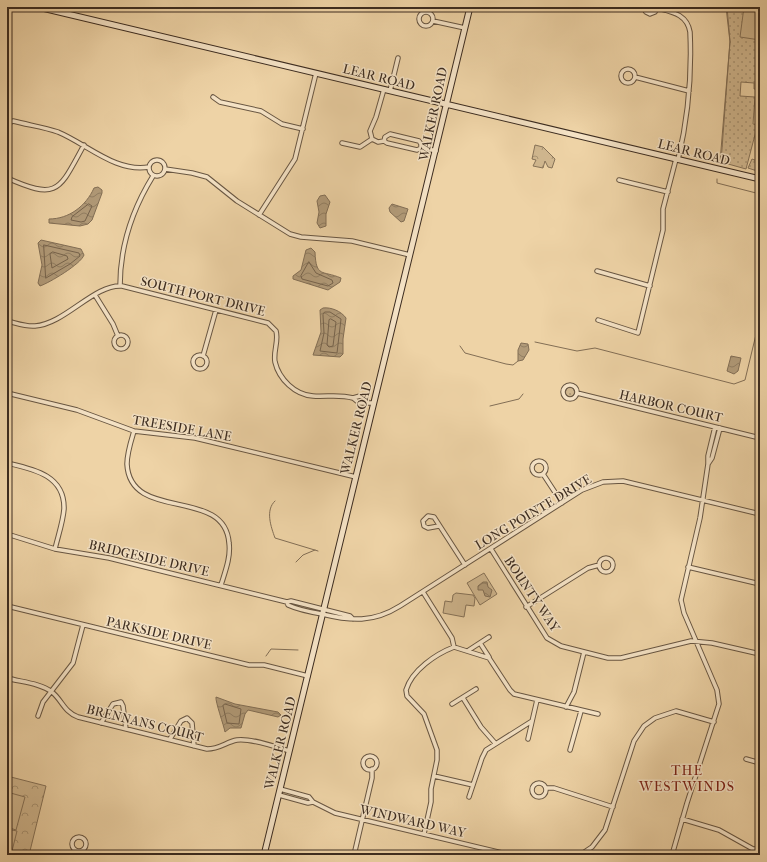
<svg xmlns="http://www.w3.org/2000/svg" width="767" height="862" font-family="'IM FELL French Canon',serif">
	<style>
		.grass { fill: url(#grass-dots); stroke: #867258 }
		.forest { fill: url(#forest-crowns); stroke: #867258 }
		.pitch { fill: #d0b78f; stroke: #867258 }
		.water { fill: url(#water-waves); stroke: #826e55 }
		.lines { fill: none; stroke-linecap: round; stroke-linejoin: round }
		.shore { stroke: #76634c; stroke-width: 1 }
		.stream { stroke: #826e55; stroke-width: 1 }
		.street-casing { stroke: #685642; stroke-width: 5.5 }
		.secondary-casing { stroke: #3c2c20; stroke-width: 7 }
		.street { stroke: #f4e2c5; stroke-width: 3.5 }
		.secondary { stroke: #f4e2c5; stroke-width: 5 }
		.labels { text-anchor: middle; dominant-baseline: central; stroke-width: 3; stroke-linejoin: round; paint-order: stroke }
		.street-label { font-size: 13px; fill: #3c2c20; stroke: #f4e2c5 }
		.neighbourhood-label { font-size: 14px; letter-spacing: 1px; fill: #7a1f14; stroke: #f4e2c5 }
	</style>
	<defs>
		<pattern id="grass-dots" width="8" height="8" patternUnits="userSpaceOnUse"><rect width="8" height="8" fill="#d0b78f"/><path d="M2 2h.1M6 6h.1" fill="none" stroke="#aa9574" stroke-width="1.8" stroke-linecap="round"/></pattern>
		<pattern id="forest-crowns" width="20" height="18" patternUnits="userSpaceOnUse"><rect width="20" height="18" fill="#d0b78f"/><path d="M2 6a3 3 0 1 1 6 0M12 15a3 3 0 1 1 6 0" fill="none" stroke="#aa9574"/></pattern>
		<pattern id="water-waves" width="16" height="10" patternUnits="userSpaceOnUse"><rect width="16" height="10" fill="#b19a78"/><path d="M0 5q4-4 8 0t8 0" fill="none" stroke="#917e62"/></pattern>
	</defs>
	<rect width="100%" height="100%" fill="#eed3a6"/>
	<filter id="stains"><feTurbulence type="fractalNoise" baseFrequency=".005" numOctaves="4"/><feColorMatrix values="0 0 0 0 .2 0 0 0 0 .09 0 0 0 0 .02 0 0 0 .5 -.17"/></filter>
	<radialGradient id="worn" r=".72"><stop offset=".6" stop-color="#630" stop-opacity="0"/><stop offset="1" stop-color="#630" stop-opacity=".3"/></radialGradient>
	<path class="grass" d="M727 7H760V89H754V83L741 82 740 96 755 97 753 124 760 125V131H756L746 169 721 162 730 41Z
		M752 159 760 162V172L748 168Z
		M565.5 392a4.5 4.5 0 1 1 9 0a4.5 4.5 0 1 1-9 0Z"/>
	<path class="forest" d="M535 145 543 147 555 159 552 168 548 167 545 161 543 168 533 166 536 160 532 159Z
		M7 776 46 786 29 855H7Z"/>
	<path class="pitch" d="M744 7H760V40L740 37Z
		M484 573 497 594 480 605 467 583Z
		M456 593 473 595 475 598 474 606 466 605 464 617 443 613 445 601 452 602 453 595Z
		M7 792 25 797 16 830 7 827Z
		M7 829 17 831 11 855H7Z"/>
	<path class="water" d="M98 187 102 190V193L92 220 88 224 80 226 49 223V219C69 219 86 206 94 188Z
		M325 195 330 202 326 214V226L320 228 317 223 319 212 317 201 320 196Z
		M392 204 408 209 404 221 401 222 390 212 389 208Z
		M41 240 81 249 84 255C81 264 49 283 40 286L38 283 42 265 38 243Z
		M311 248 315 252C316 278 322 270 341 278L340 282 328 290 293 279V276L301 270 306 250Z
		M323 308C331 307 341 311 346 318L343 339V354L340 357 313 355 321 332 320 310Z
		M521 343 528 344 529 350 523 360 518 361V350Z
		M731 356 741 358 738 371 734 374 727 371Z
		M483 582H487L488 587 492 590 490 597 485 596 483 590H478V586Z
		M216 697 235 704 278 712 281 715 278 717 248 710 245 714 241 728H230L225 732C224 726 215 701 216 697Z"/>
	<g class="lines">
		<path class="shore" d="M89 204 92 206 85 221 81 222 71 220 72 217Z
			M44 245 79 253 80 256 70 264 46 278Z
			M53 252 67 256 68 259 52 268 50 254Z
			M309 262 316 273 332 280 333 283 328 286 302 279 301 276Z
			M325 312H330L341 319 337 353 320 351 324 333 323 315Z
			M331 319 336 322 333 346 329 347 327 345 329 320Z
			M225 704 241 709 239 724 227 723 223 706Z"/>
		<path class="stream" d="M720 162 730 42 726 7
			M717 179V183L760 194
			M535 342 577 351 595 348 734 384 745 380 760 318
			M460 346 465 353 506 364 513 365 518 361
			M490 406 519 399 523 394
			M275 501C265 510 271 527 275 538L318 551
			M296 562 303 555 315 550
			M266 656 271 649 298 650"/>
		<defs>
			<path id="street" d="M313 7H316
				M643 7 646 12 650 14 655 12 657 7
				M657 8C672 12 687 14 690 32 692 75 688 118 678 160
				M419 19a7 7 0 1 1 14 0a7 7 0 1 1-14 0Z
				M433 21 465 28
				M621 76a7 7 0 1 1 14 0a7 7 0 1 1-14 0Z
				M635 77 689 91
				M390 91 398 58
				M213 97 220 102 261 111 282 124 303 129
				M7 124 13 121C28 125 44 127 58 132 87 144 116 173 149 167
				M390 134 419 141 421 144V148L417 150 387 143 384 141 385 137Z
				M372 139 378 142 384 141
				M342 143 360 147 372 139 370 131 376 117 384 89
				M421 147 436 151
				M149 168a8 8 0 1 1 16 0a8 8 0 1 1-16 0Z
				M165 169 192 173 207 177 237 201 290 234 301 237 352 241 410 255
				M7 178C59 201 59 190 84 145
				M619 180 668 192
				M259 215 295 159 316 73
				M597 271 650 286
				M120 286C120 245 132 210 153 176
				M95 295 113 324 118 336
				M598 320 638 333 663 230V209L676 159
				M7 321C16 323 26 327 35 326 65 324 94 284 122 286L268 323 276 331C279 341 273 351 275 362 279 379 295 395 313 396 327 397 339 394 353 398
				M114 342a7 7 0 1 1 14 0a7 7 0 1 1-14 0Z
				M193 362a7 7 0 1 1 14 0a7 7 0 1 1-14 0Z
				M203 356 216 310
				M563 392a7 7 0 1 1 14 0a7 7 0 1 1-14 0Z
				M7 393 77 410 134 431 195 438 356 477
				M577 393 760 438
				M367 402 366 398 360 396 353 398 359 403H374
				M134 431C131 441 127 453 127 464 130 523 225 486 229 543 231 557 225 572 221 585
				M532 468a7 7 0 1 1 14 0a7 7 0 1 1-14 0Z
				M7 463C33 469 65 475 64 509 63 522 58 536 55 549
				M708 464 712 458 720 428
				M543 474 562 503
				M439 526 428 528 424 526 423 521 428 516 434 517 465 565
				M7 534 55 549 109 558 287 602 291 601 350 616 353 619
				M491 549 547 638 561 646 608 658H621L691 641 712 643 760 654
				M599 565a7 7 0 1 1 14 0a7 7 0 1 1-14 0Z
				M688 567 760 584
				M423 592 452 638 454 647C436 654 412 670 406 690L407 696 424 714 437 750V760L431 789V802L424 834
				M287 602 288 605C299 610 310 612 322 614 351 621 373 623 400 606L582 490 603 482 623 481 760 514
				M7 606 249 665H264L308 676
				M526 607 588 568 599 565
				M480 643 489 657
				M454 647 489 658 510 690 514 694 598 714
				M469 650 489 637
				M7 678C21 682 40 683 52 692 62 700 64 712 78 717L207 749C220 749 226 742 237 740 251 738 276 747 289 751
				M463 698 481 727 495 743
				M452 704 476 689
				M566 707 574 692 584 652
				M38 716 43 702 73 663 83 625
				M101 723 113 704 121 702 123 706 126 729
				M170 739 181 721 187 718 192 723 194 746
				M528 739 537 700
				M570 750 581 711
				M363 763a7 7 0 1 1 14 0a7 7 0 1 1-14 0Z
				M746 759 760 763
				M434 776 473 785
				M532 790a7 7 0 1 1 14 0a7 7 0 1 1-14 0Z
				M546 788H554L613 807
				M280 789 309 797 313 802 335 813 511 855
				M279 795 308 803 313 802
				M469 797 482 758 486 750 532 721
				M682 819 719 830 753 849H760
				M72 844a7 7 0 1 1 14 0a7 7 0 1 1-14 0Z
				M354 855 372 778V769
				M580 855 592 847 605 830 634 741 644 726 655 718 676 711 714 722
				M672 855 687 803 719 704 717 690 684 613 681 600 700 518 708 464V456L715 427"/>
			<path id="secondary" d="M38 7 760 179
				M264 855 470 7"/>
		</defs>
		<use href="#street" class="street-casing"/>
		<use href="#secondary" class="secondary-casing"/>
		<use href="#street" class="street"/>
		<use href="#secondary" class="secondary"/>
	</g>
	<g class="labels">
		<g class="street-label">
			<text transform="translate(379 77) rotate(14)">LEAR ROAD</text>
			<text transform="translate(433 114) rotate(-78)">WALKER ROAD</text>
			<text transform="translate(694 152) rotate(14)">LEAR ROAD</text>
			<text transform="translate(203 296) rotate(14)">SOUTH PORT DRIVE</text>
			<text transform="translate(671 406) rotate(13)">HARBOR COURT</text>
			<text transform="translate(182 428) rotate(10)">TREESIDE LANE</text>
			<text transform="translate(356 428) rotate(-76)">WALKER ROAD</text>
			<text transform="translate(533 512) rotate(-31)">LONG POINTE DRIVE</text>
			<text transform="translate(149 558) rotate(13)">BRIDGESIDE DRIVE</text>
			<text transform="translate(532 594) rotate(56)">BOUNTY WAY</text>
			<text transform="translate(159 633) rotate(13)">PARKSIDE DRIVE</text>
			<text transform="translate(145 723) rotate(14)">BRENNANS COURT</text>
			<text transform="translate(280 743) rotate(-76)">WALKER ROAD</text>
			<text transform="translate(413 821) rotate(13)">WINDWARD WAY</text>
		</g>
		<g class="neighbourhood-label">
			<text x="687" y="770">THE<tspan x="687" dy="16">WESTWINDS</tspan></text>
		</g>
	</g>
	<rect width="767" height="862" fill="none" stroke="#eed3a6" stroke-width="24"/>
	<rect x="8" y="8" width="751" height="846" fill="none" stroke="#3c2c20" stroke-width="2"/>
	<rect x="12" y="12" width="743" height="838" fill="none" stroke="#3c2c20"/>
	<rect width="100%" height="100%" filter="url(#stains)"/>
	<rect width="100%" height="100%" fill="url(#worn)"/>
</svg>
